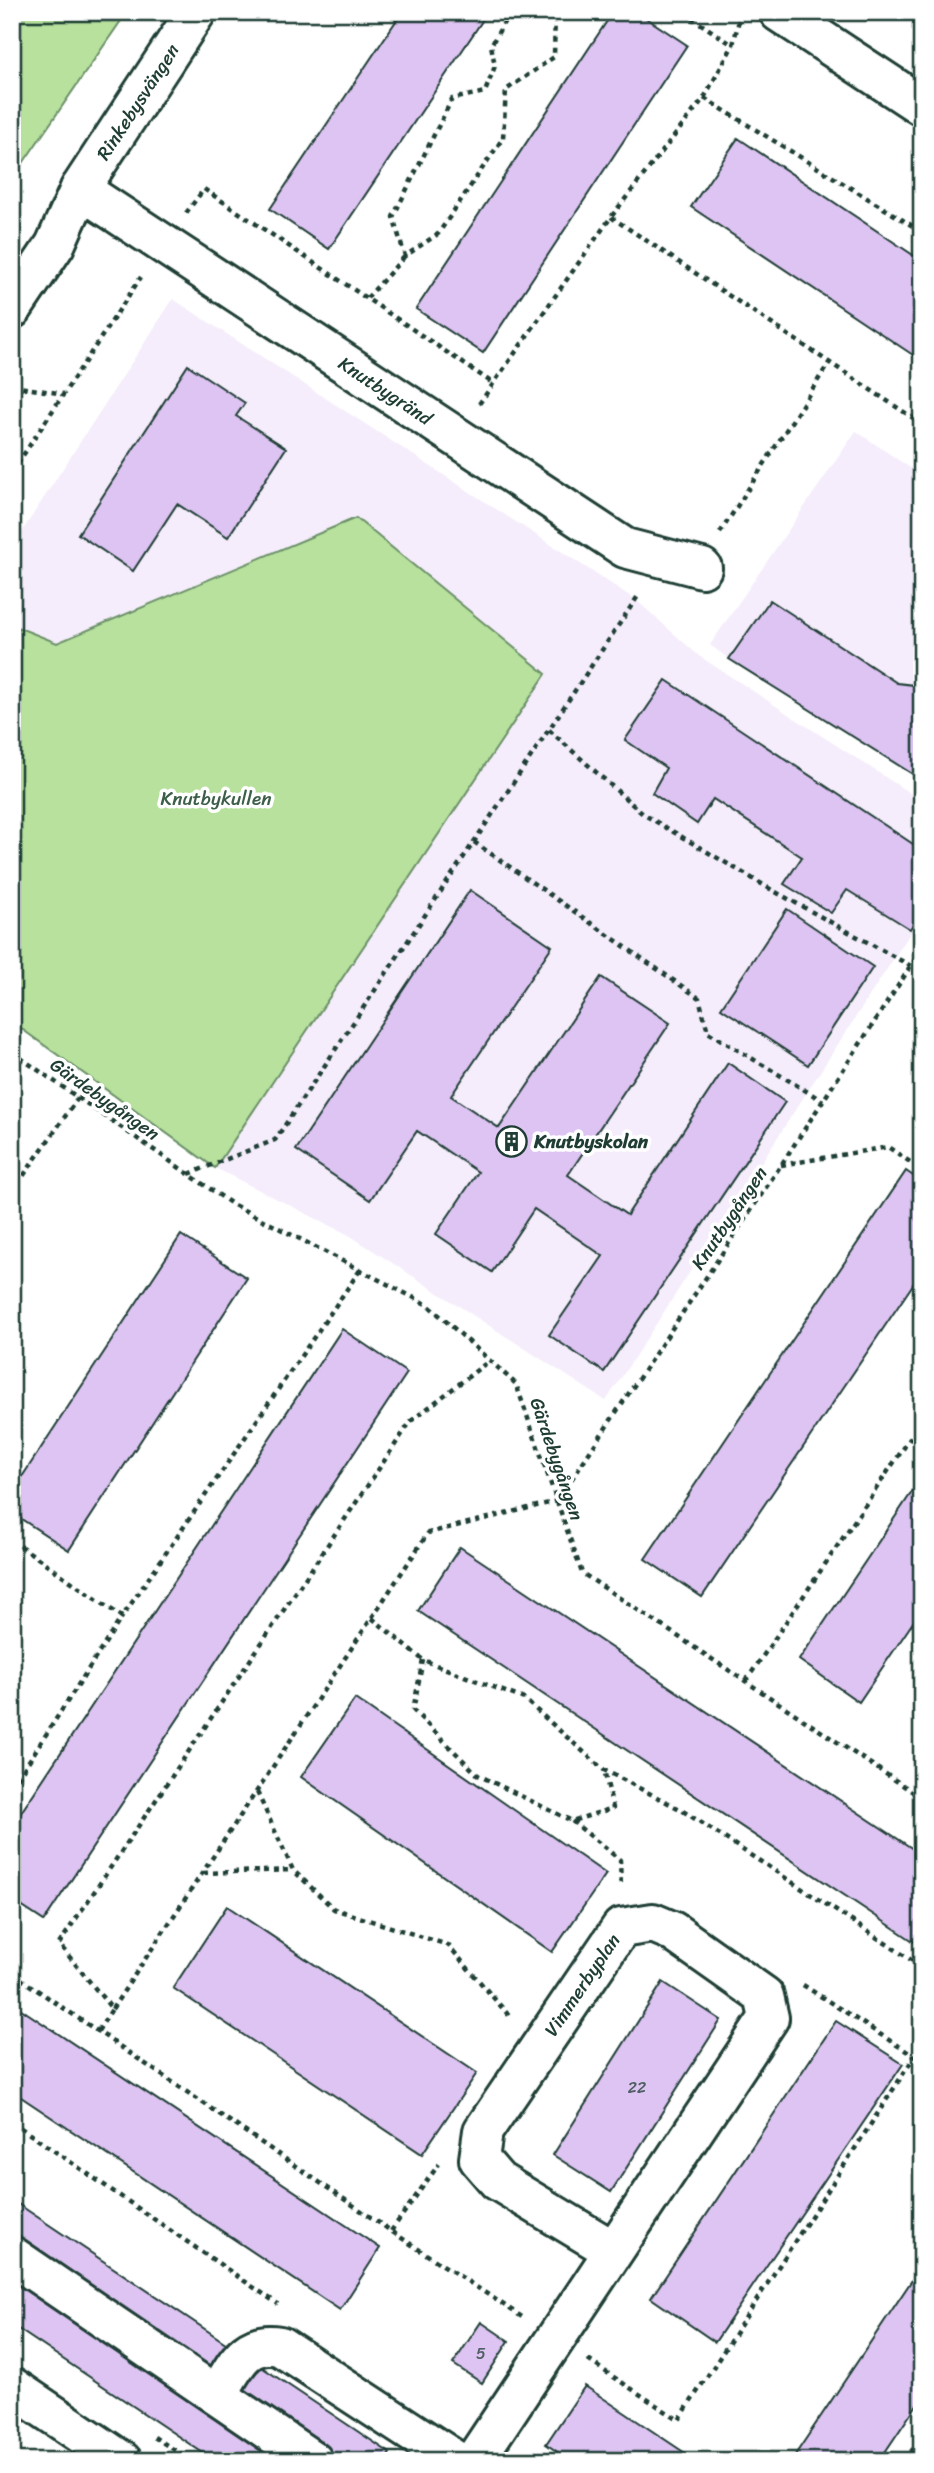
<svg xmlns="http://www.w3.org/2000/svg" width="934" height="2473" font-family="Sriracha,sans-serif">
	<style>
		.built { fill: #f5edfb }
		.green { fill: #b7e19d; stroke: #6b8f68; stroke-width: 2 }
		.building { fill: #dec4f3; stroke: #1f3d34; stroke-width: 2 }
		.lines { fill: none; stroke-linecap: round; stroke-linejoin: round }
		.minor-casing { stroke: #1f3d34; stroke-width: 44 }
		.path { stroke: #1f3d34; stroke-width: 4.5; stroke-dasharray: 5 5; stroke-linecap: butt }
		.minor { stroke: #fff; stroke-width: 38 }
		.labels { text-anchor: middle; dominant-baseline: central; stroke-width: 7; stroke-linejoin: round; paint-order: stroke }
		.number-label { font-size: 16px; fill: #4f5f64 }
		.street-label { font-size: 19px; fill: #1f3d34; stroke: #fff }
		.park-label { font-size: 19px; fill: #3d5e49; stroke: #fff }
		.poi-label { font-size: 19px; font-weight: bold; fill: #1f3d34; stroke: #fff; text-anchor: start }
	</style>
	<rect width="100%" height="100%" fill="#fff"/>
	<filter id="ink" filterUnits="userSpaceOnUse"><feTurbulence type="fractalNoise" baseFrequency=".0143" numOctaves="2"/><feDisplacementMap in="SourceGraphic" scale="14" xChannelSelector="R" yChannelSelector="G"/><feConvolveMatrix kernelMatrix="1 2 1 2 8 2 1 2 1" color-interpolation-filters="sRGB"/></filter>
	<g filter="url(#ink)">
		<path class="built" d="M173 299 636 600 699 656 922 801V915L606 1401 349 1235 215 1168 545 674 356 518 57 643 12 625V547Z
			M856 431 922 476V686L897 683 770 600 729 659 710 645Z"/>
		<path class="green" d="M12 12H127L12 179Z
			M356 518 546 674 215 1168 12 1022V625L57 643Z"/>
		<path class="building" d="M402 12H488L329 249 270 209Z
			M613 12H637L687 45 483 353 416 309Z
			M738 138 922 261V361L691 207Z
			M188 365 245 403 236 416 286 448 228 537 177 504 133 571 78 534Z
			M770 600 897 683 922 686V780L729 659Z
			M666 680 922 850V910L910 929 847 890 831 913 784 884 802 857 713 799 697 824 652 793 666 768 625 740Z
			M470 890 552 946 451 1096 499 1128 601 977 670 1023 568 1175 627 1215 728 1063 785 1102 604 1372 549 1335 603 1256 534 1209 492 1272 436 1234 478 1172 417 1131 370 1200 296 1150Z
			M787 909 873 967 808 1065 721 1008Z
			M906 1171 922 1182V1271L702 1597 645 1559Z
			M181 1235 247 1278 69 1550 12 1513V1492Z
			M342 1329 407 1373 44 1921 12 1900V1826Z
			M922 1477V1609L859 1702 799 1660Z
			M460 1547 922 1855V1947L418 1611Z
			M355 1699 606 1874 552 1952 301 1777Z
			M227 1906 477 2073 422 2154 173 1988Z
			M663 1982 721 2020 611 2192 553 2155Z
			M12 2003 380 2248 340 2310 12 2091Z
			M836 2021 903 2064 715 2342 651 2298Z
			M12 2200 390 2453 385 2461H215L12 2325Z
			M922 2265V2397L879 2461H791Z
			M481 2322 509 2341 482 2383 453 2364Z
			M585 2386 697 2461H571L546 2444Z"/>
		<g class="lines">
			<defs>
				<g id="minor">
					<path d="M779 12 922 106"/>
					<path id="s1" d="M80 189 625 548 702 568"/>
					<path id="s2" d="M12 309 55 245 80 189 196 12"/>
					<path d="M12 2256 313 2461"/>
					<path d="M12 2387 122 2461"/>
					<path d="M217 2395C235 2368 243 2339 280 2346L456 2461"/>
					<path d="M474 2461 769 2018 764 1996 672 1931 653 1923 621 1928 483 2131 479 2159 498 2181 614 2251"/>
				</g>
			</defs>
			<use href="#minor" class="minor-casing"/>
			<path class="path" d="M510 12 491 45 495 66 485 92 452 99 393 217 405 256 438 234 503 138 506 90 554 57 555 12
				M683 12 733 45 739 20
				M704 98 916 228
				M186 213 204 189 494 384
				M611 217 922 424
				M922 221 916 228 922 232
				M367 298 405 256
				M12 386 64 394
				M479 404 611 217 704 98 733 45
				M12 472 141 277
				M720 533 829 363
				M549 730 643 814 772 890 911 966
				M474 842 699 998 708 1032 823 1101
				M12 1052 232 1204 428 1305 516 1384 582 1573 922 1798
				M781 1165 888 1147 922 1170
				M189 1174 275 1140 640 593
				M12 1192 78 1098
				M12 1540 122 1617 360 1270
				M372 1618 423 1660 524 1699 604 1770 680 1809 922 1967
				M423 1660 413 1710 478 1775 572 1821 613 1808 604 1770
				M746 1681 922 1421
				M12 1787 122 1617
				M257 1792 293 1870 334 1909 448 1945 511 2018
				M572 1821 620 1860 621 1888
				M203 1873 293 1870
				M12 1973 391 2231 522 2317
				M803 1985 914 2056
				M112 2009 428 1533 557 1501 781 1165 922 949
				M98 2031 112 2009 59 1944 411 1421 490 1360
				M12 2122 278 2304
				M391 2231 439 2164
				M588 2360 679 2420 922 2045
				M154 2437 192 2461
				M905 2461 922 2435"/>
			<use href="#minor" class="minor"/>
		</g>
	</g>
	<defs>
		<symbol id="building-ring" viewBox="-11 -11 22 22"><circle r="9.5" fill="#fff" stroke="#1f3d34" stroke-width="1.5"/><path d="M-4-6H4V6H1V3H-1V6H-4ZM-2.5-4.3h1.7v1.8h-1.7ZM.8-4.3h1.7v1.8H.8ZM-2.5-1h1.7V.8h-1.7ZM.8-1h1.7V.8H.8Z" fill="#1f3d34"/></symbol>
	</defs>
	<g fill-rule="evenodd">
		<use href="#building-ring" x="494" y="1124" width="35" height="35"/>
	</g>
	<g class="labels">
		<g class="number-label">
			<text x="637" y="2087">22</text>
			<text x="481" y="2353">5</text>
		</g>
		<g class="street-label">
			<text stroke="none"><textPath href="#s2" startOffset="243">Rinkebysvängen</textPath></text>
			<text stroke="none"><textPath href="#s1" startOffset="366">Knutbygränd</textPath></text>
			<text transform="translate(105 1099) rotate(35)">Gärdebygången</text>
			<text transform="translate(729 1218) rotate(-56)">Knutbygången</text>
			<text transform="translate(557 1459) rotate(71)">Gärdebygången</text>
			<text transform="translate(582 1985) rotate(-56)">Vimmerbyplan</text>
		</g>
		<g class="park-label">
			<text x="216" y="798">Knutbykullen</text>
		</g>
		<g class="poi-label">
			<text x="534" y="1141">Knutbyskolan</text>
		</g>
	</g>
	<rect width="934" height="2473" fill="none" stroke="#fff" stroke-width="42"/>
	<rect x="21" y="21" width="892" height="2431" fill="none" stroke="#1f3d34" stroke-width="2.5" filter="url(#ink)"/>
</svg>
